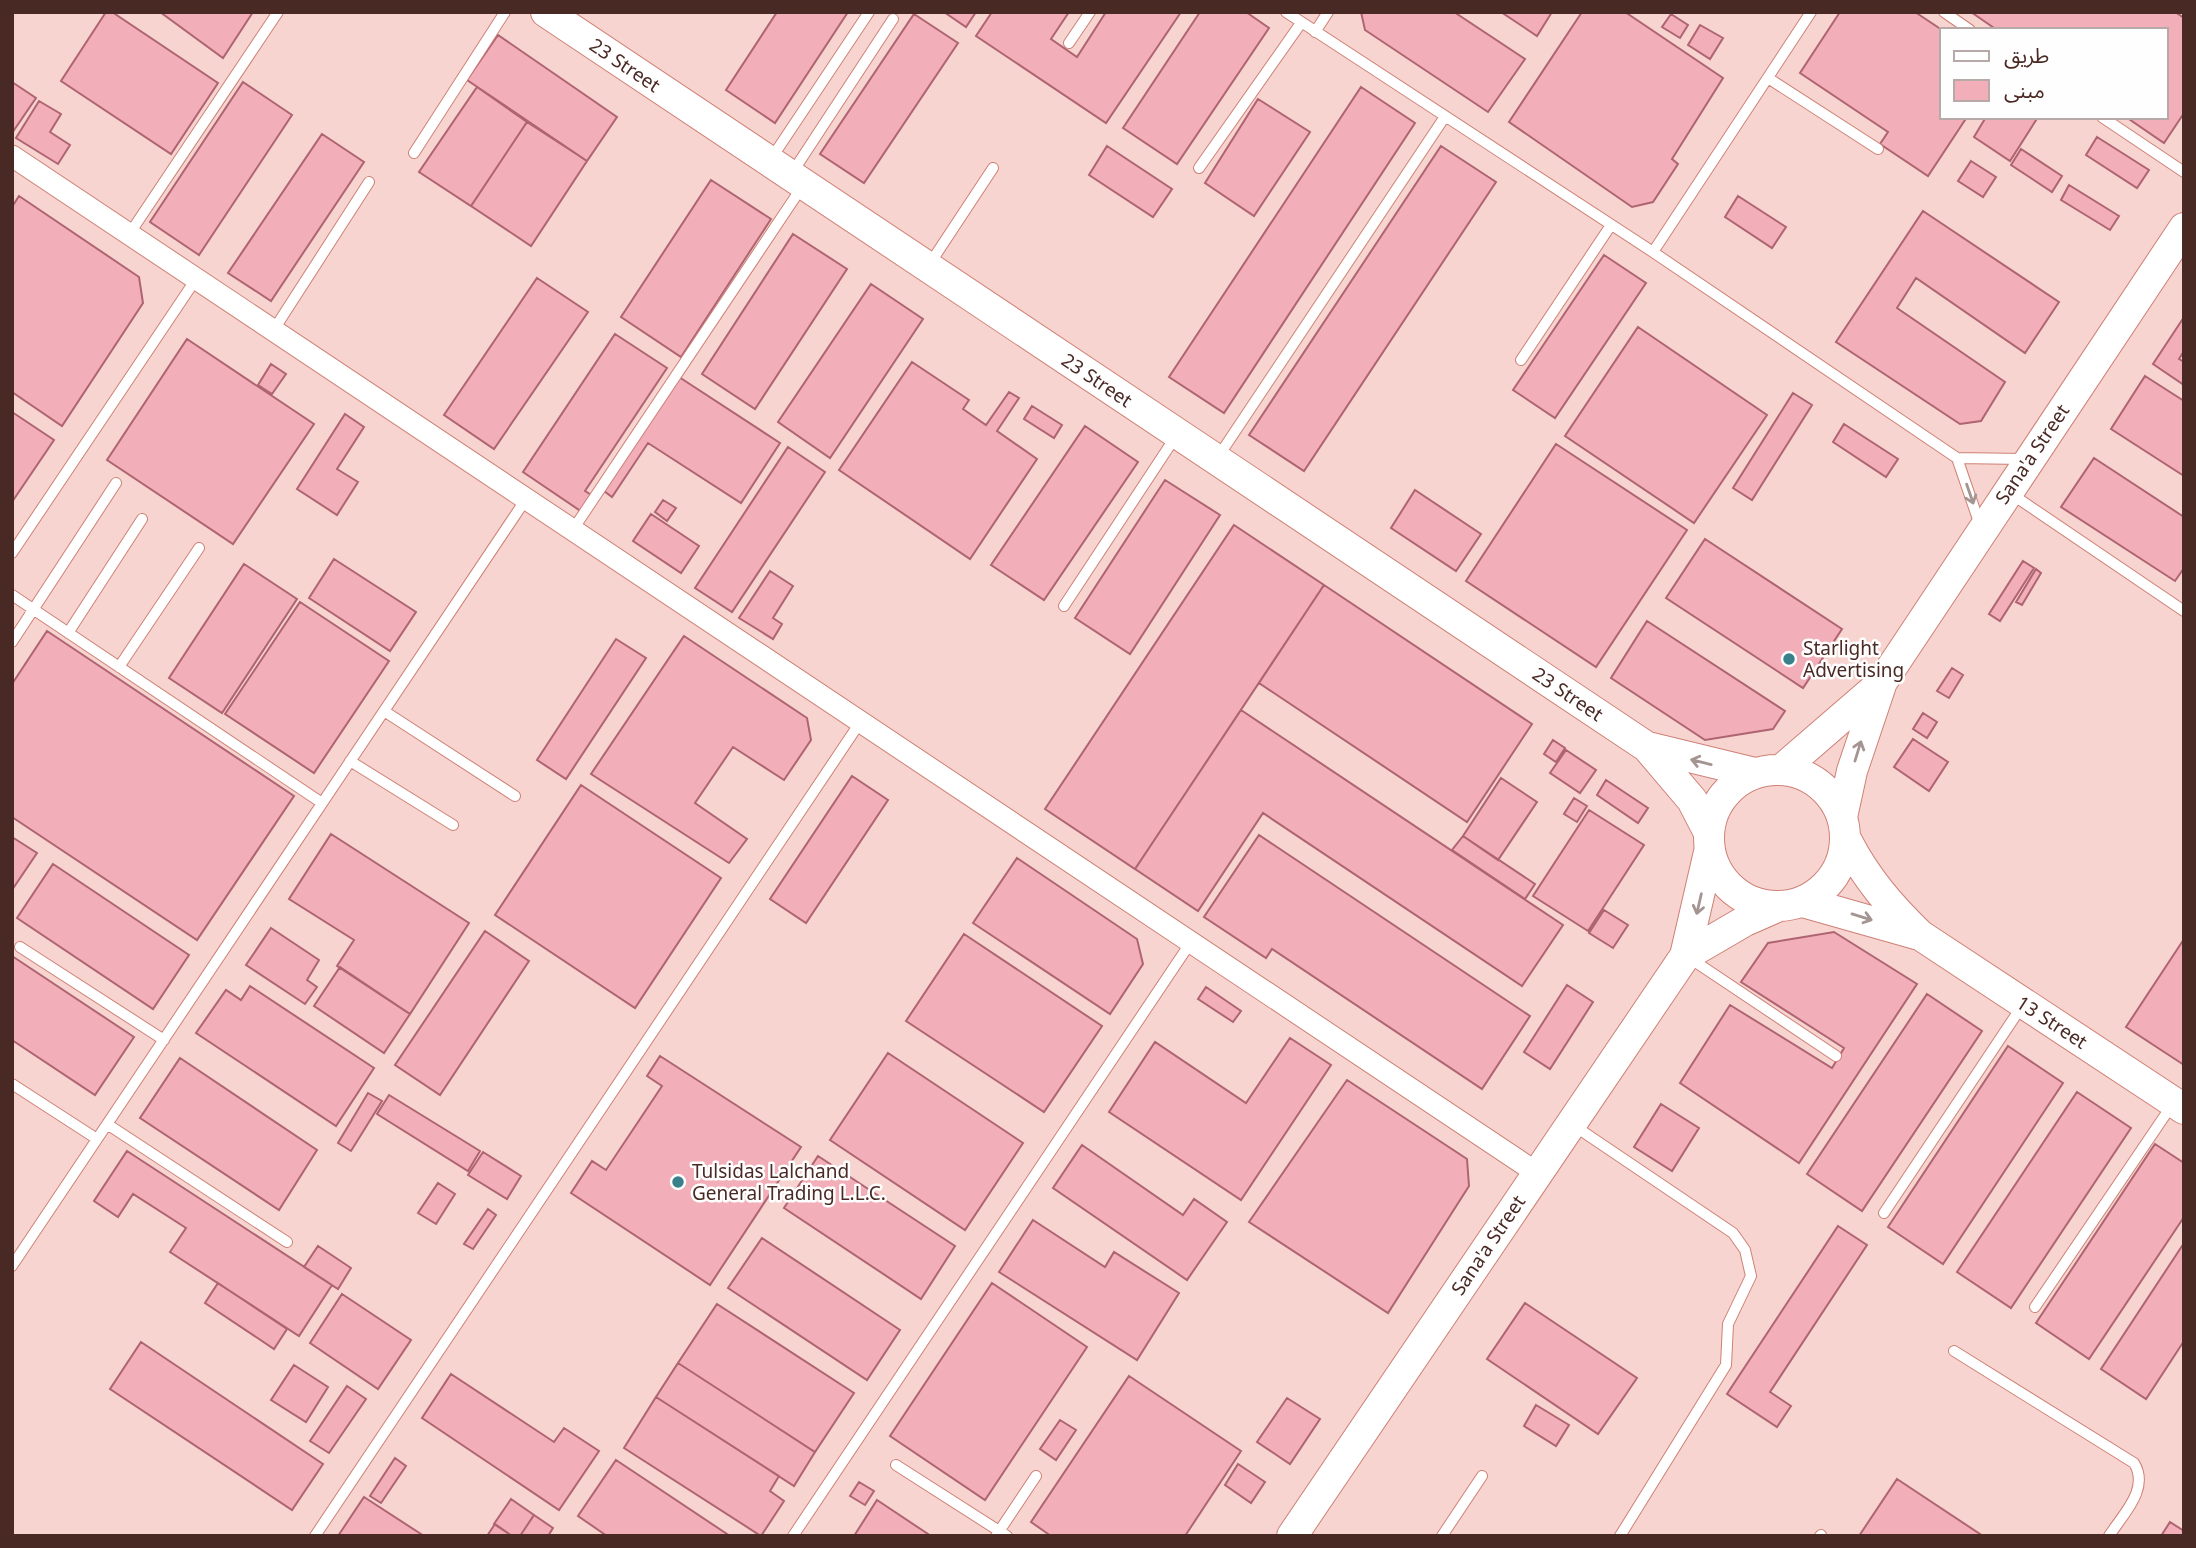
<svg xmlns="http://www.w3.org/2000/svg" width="2196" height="1548" font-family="'Noto Sans','Noto Sans Arabic',sans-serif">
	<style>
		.building { fill: #f3afb9; stroke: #af6471; stroke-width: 2 }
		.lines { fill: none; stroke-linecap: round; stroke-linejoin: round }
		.lane-casing { stroke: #ce8176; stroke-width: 12 }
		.street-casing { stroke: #ce8176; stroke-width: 23 }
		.secondary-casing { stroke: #ce8176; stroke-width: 32 }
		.lane { stroke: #fff; stroke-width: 10 }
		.street { stroke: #fff; stroke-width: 21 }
		.secondary { stroke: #fff; stroke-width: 30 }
		.oneway { stroke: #a49492 }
		.poi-dot { fill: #3a808b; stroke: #fefefe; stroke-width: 2.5 }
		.labels { text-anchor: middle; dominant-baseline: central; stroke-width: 5; stroke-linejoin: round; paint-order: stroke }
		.street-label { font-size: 19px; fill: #492924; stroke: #fefefe }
		.poi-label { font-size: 19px; fill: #492924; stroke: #fefefe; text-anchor: start }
	</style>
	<rect width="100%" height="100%" fill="#f7d4cf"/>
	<path class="building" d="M106 12H112L218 83 171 154 61 81Z
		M160 12H253L223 58Z
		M777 12H848L775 123 726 90Z
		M944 12H976L966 27Z
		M992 12H1069L1051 39 1077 57 1106 12H1181L1106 123 976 36Z
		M1200 12H1246L1269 28 1177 164 1123 128Z
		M1361 12H1454L1525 59 1488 112 1365 30Z
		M1501 12H1552L1537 36Z
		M1582 12H1625L1723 78 1672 159 1678 164 1653 202 1632 207 1509 122Z
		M1840 12H1915L1942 30V117H1967L1928 176 1880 144 1888 132 1800 73Z
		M1971 12H2175L2184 18V113L2164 143 2126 117H2166V30H1997Z
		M914 14 958 43 864 183 820 154Z
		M1671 14 1688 25 1680 38 1662 27Z
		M1700 25 1723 38 1710 59 1688 45Z
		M498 35 617 117 587 161 467 80Z
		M12 82 36 98 12 133Z
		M243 82 292 115 199 255 150 222Z
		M477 87 527 122 471 206 419 172Z
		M1361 87 1415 123 1224 413 1169 377Z
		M1258 99 1310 132 1254 216 1205 183Z
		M39 101 61 114 50 132 70 145 58 164 16 138Z
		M1986 117H2038L2010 161 1974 137Z
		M527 122 587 161 531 246 471 206Z
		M322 134 364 162 271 301 228 273Z
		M2097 137 2149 170 2137 188 2086 155Z
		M1107 146 1172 189 1153 217 1089 175Z
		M1441 146 1496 182 1304 471 1249 435Z
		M2021 149 2062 176 2052 192 2011 165Z
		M1971 161 1996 177 1983 197 1958 181Z
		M711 180 771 219 681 357 621 317Z
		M2069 185 2119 216 2110 230 2061 200Z
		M19 196 139 277 143 303 62 426 12 392V207Z
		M1738 196 1786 227 1772 248 1725 217Z
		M1923 211 2059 302 2025 353 1916 278 1897 308 2005 382 1981 421 1960 424 1836 342Z
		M793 234 847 269 755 409 702 374Z
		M1604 255 1646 283 1555 418 1513 390Z
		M537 278 588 312 494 449 444 415Z
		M871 284 923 319 830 458 778 422Z
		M2184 317V351L2179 359 2184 362V385L2153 364Z
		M1638 327 1767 415 1694 523 1565 436Z
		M615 334 667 368 585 491 593 496 582 512 523 472Z
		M187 339 314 424 233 544 107 460Z
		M912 362 969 400 963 409 986 425 1009 392 1019 398 997 431 1037 459 970 559 839 470Z
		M271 364 286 374 272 394 258 385Z
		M2145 376 2184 401V476L2111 429Z
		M679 377 780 443 741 503 648 443 612 497 604 491Z
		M1793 393 1812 405 1752 500 1733 488Z
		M1032 406 1062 425 1054 438 1024 419Z
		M12 412 54 440 12 502Z
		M345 414 364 427 337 469 358 482 337 515 297 489Z
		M1844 424 1898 459 1886 477 1833 442Z
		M1085 426 1138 462 1044 600 991 565Z
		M1556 444 1687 530 1596 667 1466 581Z
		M788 447 825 472 732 612 695 588Z
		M2094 458 2184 517V568L2175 581 2061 507Z
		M1165 480 1220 515 1130 654 1075 618Z
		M1415 490 1481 534 1456 571 1391 528Z
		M663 500 676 508 667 521 655 512Z
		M651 514 699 546 681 573 633 541Z
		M1234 525 1324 585 1135 869 1045 809Z
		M1705 539 1842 629 1803 688 1666 598Z
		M334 559 416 612 390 651 309 598Z
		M2023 561 2034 568 2000 621 1989 614Z
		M244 564 297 599 222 713 169 678Z
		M2036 569 2041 573 2022 605 2016 602Z
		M770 571 793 586 773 618 782 624 773 639 739 618Z
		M1324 585 1532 724 1467 822 1259 683Z
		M300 602 389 661 314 773 225 714Z
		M1647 621 1785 711 1773 729 1705 740 1611 678Z
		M47 631 294 796 197 940 12 817V684Z
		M684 636 807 718 811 740 784 780 733 747 695 803 747 839 729 863 591 774Z
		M616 639 646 658 566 779 537 760Z
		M1952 668 1963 675 1949 698 1937 691Z
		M1241 710 1563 925 1522 986 1263 813 1198 911 1135 869Z
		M1923 713 1937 722 1927 738 1913 729Z
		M1913 739 1948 762 1929 791 1894 767Z
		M1553 740 1565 748 1556 762 1544 754Z
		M1566 750 1596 770 1580 793 1550 773Z
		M852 776 888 800 806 923 770 899Z
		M1501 778 1537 802 1498 860 1463 836Z
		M1606 780 1648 808 1638 823 1597 795Z
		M581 785 721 878 635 1008 495 915Z
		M1574 798 1587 806 1577 822 1564 814Z
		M1589 810 1644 845 1588 931 1533 896Z
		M331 834 469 923 410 1014 337 966 354 940 289 899Z
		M1259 835 1530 1016 1482 1089 1272 949 1266 958 1204 917Z
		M1463 836 1535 884 1525 899 1452 850Z
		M12 837 37 853 12 890Z
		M1017 858 1137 939 1143 964 1110 1014 973 923Z
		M53 864 189 955 153 1009 17 918Z
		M1604 910 1628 925 1613 948 1589 933Z
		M271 928 319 960 307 980 317 987 305 1004 246 965Z
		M485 931 529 961 440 1095 395 1065Z
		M1834 932 1917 984 1799 1163 1680 1083 1730 1005 1832 1068 1844 1048 1741 982 1768 943Z
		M964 934 1102 1026 1044 1112 906 1021Z
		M2184 939V1065L2126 1027Z
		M12 956 134 1037 95 1095 12 1040Z
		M340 967 410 1014 384 1053 314 1006Z
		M1567 985 1593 1002 1550 1069 1524 1052Z
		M250 986 374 1068 336 1126 196 1033 226 990 241 1000Z
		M1206 987 1241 1011 1233 1022 1198 999Z
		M1927 994 1982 1031 1862 1211 1807 1174Z
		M1290 1038 1331 1065 1241 1200 1109 1112 1155 1042 1246 1103Z
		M2008 1046 2063 1083 1943 1264 1888 1227Z
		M888 1053 1023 1143 965 1230 830 1140Z
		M660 1056 801 1147 710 1285 571 1193 592 1161 606 1170 662 1086 647 1076Z
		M180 1058 317 1150 279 1210 140 1118Z
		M1347 1080 1467 1159 1469 1186 1388 1313 1249 1222Z
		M2077 1092 2131 1128 2011 1308 1957 1272Z
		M368 1093 382 1101 351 1151 338 1143Z
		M389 1095 480 1151 468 1171 377 1114Z
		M1661 1104 1699 1128 1672 1171 1634 1147Z
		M2155 1144 2184 1163V1217L2089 1359 2036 1323Z
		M1082 1145 1183 1215 1194 1199 1227 1222 1187 1280 1053 1188Z
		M127 1151 332 1285 299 1336 170 1252 186 1228 133 1194 118 1217 94 1201Z
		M483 1152 521 1176 507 1199 468 1175Z
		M818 1156 955 1246 921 1299 784 1208Z
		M438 1183 455 1194 436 1224 418 1213Z
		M488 1209 496 1215 473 1249 464 1244Z
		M1033 1220 1105 1267 1114 1252 1179 1293 1137 1360 999 1272Z
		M1838 1226 1867 1245 1770 1392 1791 1406 1777 1427 1727 1394Z
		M762 1238 900 1330 867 1380 728 1288Z
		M2184 1243V1341L2146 1399 2101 1369Z
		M318 1246 351 1268 338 1289 304 1267Z
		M218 1283 287 1329 274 1349 205 1303Z
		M992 1283 1087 1347 985 1500 890 1436Z
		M342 1294 411 1340 378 1389 310 1343Z
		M1525 1303 1637 1378 1598 1434 1487 1359Z
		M717 1304 854 1393 815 1452 678 1363Z
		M141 1342 323 1464 292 1510 110 1389Z
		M678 1363 815 1452 794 1486 656 1397Z
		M294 1365 328 1387 306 1422 271 1400Z
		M451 1374 554 1442 564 1428 599 1451 559 1510 422 1418Z
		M1129 1376 1241 1451 1185 1536H1051L1031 1522Z
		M347 1386 366 1399 329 1453 310 1441Z
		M656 1397 779 1476 770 1491 784 1501 761 1536 624 1448Z
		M1287 1398 1320 1419 1290 1464 1257 1442Z
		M1536 1405 1569 1425 1556 1446 1524 1426Z
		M1060 1420 1076 1430 1056 1460 1040 1449Z
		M395 1458 406 1466 381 1503 370 1496Z
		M616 1460 730 1536H607L578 1516Z
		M1238 1464 1265 1482 1251 1503 1225 1485Z
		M1897 1479 1983 1536H1859Z
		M859 1482 874 1491 865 1505 850 1496Z
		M364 1497 424 1536H338Z
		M511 1499 534 1515 520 1536H512L494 1524Z
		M877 1500 931 1536H854Z
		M534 1515 553 1528 548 1536H520Z
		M2170 1522 2184 1531V1536H2161Z
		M495 1524 512 1536H487Z"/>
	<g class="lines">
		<defs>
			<path id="lane" d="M1286 12 1653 252 1957 458 2023 459
				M1944 12 1970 30
				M1315 32 1328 12
				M1069 43 1090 12
				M1768 78 1878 149
				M2102 117 2184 172
				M414 153 505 12
				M771 159 869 12
				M1199 168 1301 23
				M792 173 893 19
				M128 236 278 12
				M1653 252 1811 12
				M929 265 993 168
				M273 331 369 182
				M1521 360 1611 225
				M1218 457 1444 118
				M1957 458 1980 525
				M2010 493 2184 611
				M572 531 802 187
				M12 553 196 279
				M12 595 322 803
				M1064 606 1176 436
				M68 633 142 519
				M12 642 116 483
				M119 667 199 548
				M384 711 515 796
				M350 761 453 825
				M20 947 164 1040
				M1688 957 1836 1056
				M12 1084 97 1139
				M107 1124 287 1242
				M1573 1125 1733 1233 1745 1250 1751 1276 1728 1324 1726 1365 1620 1536
				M1884 1213 2022 1006
				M12 1266 526 499
				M2035 1307 2172 1105
				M1954 1351 2134 1463C2150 1489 2123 1514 2109 1536
				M896 1465 1007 1536
				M315 1536 861 721
				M793 1536 1191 942
				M996 1536 1036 1476
				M1442 1536 1482 1476
				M1820 1536 1821 1535"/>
			<path id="street" d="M12 156 1537 1173"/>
			<path id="secondary" d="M546 12 1647 747 1692 800 1708 831
				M1648 747 1755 773
				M1709 838a68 68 0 1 1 136 0a68 68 0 1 1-136 0Z
				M1781 770 1877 687
				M1842 817 1852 771 1882 682 2184 228
				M1847 841C1866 878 1890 906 1920 935L2184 1109
				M1803 902 1916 934
				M1685 956 1745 921 1777 907
				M1292 1536 1685 956 1709 852"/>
		</defs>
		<use href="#lane" class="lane-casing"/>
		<use href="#street" class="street-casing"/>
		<use href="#secondary" class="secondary-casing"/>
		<use href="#lane" class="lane"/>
		<use href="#street" class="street"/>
		<use href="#secondary" class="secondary"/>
	</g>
	<defs><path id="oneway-shaft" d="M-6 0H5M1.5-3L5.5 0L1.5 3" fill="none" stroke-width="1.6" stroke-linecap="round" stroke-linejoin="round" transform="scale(1.75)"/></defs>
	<g class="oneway">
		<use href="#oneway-shaft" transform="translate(1970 494) rotate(71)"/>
		<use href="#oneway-shaft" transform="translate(1858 751) rotate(-73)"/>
		<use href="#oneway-shaft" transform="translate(1701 762) rotate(-166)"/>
		<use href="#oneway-shaft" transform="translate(1699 904) rotate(103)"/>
		<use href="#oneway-shaft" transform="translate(1862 917) rotate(17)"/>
	</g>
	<g class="poi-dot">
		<circle cx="1789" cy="659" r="7"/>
		<circle cx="678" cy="1182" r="7"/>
	</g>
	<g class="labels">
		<g class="street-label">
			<text transform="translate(625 65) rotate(34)">23 Street</text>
			<text transform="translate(1097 380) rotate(34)">23 Street</text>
			<text transform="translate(2032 454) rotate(-56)">Sana'a Street</text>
			<text transform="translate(1568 694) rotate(34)">23 Street</text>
			<text transform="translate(2052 1022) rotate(33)">13 Street</text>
			<text transform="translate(1488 1245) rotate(-56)">Sana'a Street</text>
		</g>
		<g class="poi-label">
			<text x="1803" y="648">Starlight<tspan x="1803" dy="22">Advertising</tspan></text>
			<text x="692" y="1171">Tulsidas Lalchand<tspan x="692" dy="22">General Trading L.L.C.</tspan></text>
		</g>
	</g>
	<rect width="2196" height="1548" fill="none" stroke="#492924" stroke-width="28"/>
	<rect x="1940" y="28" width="228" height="91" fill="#fefefe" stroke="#b6a9a7" stroke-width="2"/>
	<rect x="1954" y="51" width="35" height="10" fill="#ffffff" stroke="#b6a9a7" stroke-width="2"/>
	<text x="2004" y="63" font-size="21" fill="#492924">طريق</text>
	<rect x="1954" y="80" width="35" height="21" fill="#f3afb9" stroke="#b6a9a7" stroke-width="2"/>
	<text x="2004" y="98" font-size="21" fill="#492924">مبنى</text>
</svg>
